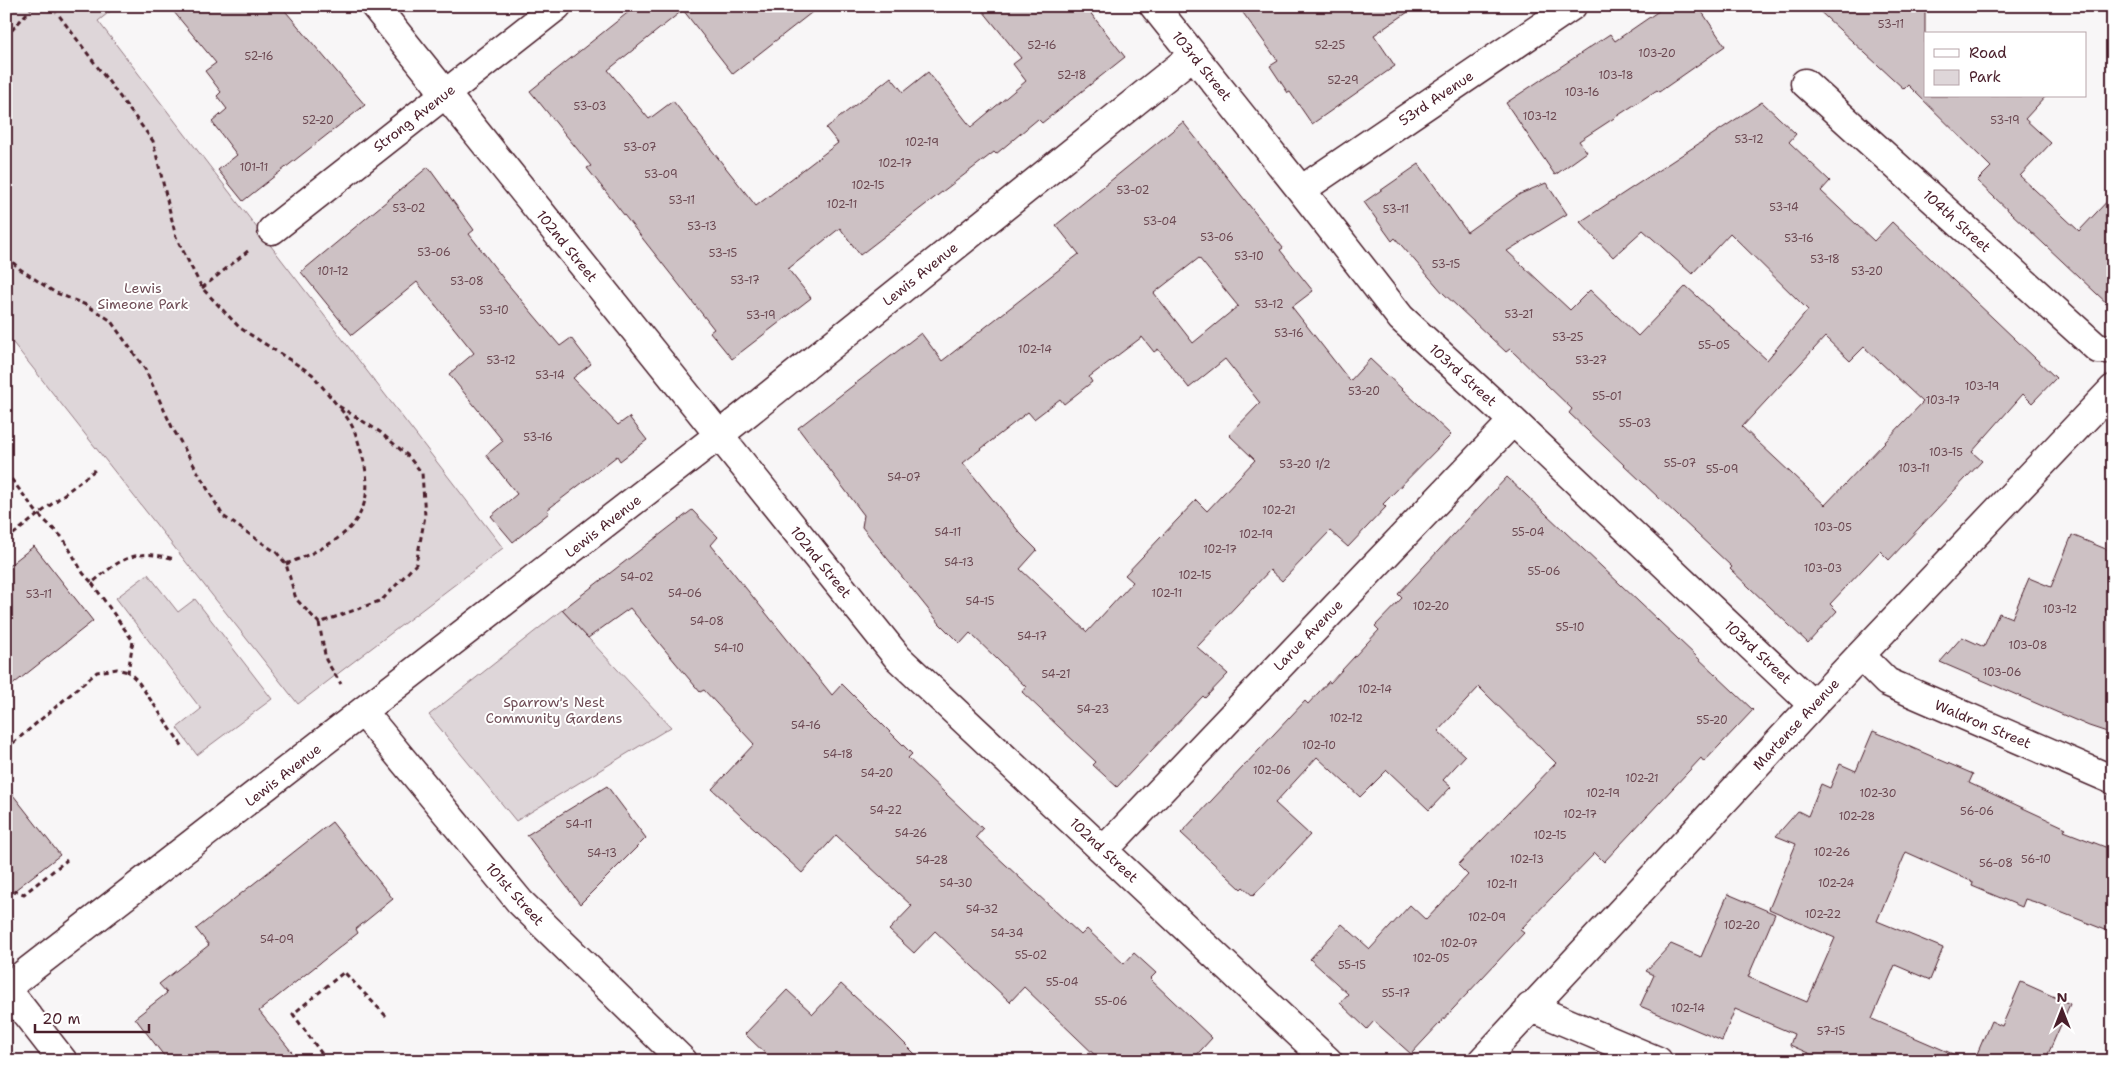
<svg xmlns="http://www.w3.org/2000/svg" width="2119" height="1067" font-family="'Shantell Sans',sans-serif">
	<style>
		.green { fill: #ded6d9; stroke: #947a82 }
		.building { fill: #cdc1c4; stroke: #4a1f2b; fill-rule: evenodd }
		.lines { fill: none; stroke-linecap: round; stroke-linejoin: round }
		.street-casing { stroke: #4a1f2b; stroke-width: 31 }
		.path { stroke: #4a1f2b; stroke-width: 3; stroke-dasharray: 5 4; stroke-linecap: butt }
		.street { stroke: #fff; stroke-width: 28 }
		.labels { text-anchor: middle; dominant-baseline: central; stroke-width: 4; stroke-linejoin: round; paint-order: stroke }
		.number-label { font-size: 11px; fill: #6b4851 }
		.street-label { font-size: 14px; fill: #4a1f2b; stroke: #fff }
		.park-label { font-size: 14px; fill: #6f4d56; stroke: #fff }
	</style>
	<rect width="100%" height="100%" fill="#f8f6f7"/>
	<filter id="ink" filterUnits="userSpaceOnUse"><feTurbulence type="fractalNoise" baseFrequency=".02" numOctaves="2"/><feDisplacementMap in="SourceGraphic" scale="10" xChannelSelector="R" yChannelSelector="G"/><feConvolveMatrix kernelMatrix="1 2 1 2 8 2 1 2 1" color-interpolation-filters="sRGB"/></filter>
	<g filter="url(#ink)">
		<path class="green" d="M6 6H117L98 21 503 548 298 704 6 334Z
			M148 574 178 612 195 599 272 699 197 755 177 728 201 709 116 598Z
			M562 610 671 727 516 821 429 715Z"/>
		<path class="building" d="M169 6H281L365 105 243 201 218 170 237 155 212 122 227 109 217 96 221 92 205 71 216 63Z
			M636 6H820L733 74 683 10 608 70 649 119 673 101 756 206 838 143 826 128 891 77 903 92 928 72 971 127 1026 81 1013 64 1021 58 979 6H1085L1125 57 1042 123 1038 119 996 154 994 152 860 255 840 228 788 269 811 298 732 359 710 332 714 329 587 168 591 166 530 91Z
			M1238 6H1417L1374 35 1395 66 1312 124 1290 92 1288 93 1270 66 1278 61Z
			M1666 6H1698L1725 46 1659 92 1657 90 1579 141 1587 152 1555 175 1506 103 1610 34 1615 41Z
			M1814 6H1925V96H2046L2025 119 2051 143 2020 176 2079 231 2113 195V309L1977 181 1991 167 1908 85 1904 89Z
			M1762 102 1796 134 1789 142 1830 181 1821 191 1874 241 1892 222 2056 378 2032 403 2023 394 1972 452 1982 461 1889 560 1880 551 1830 604 1837 611 1808 643 1730 569 1732 567 1569 413 1572 409 1546 384 1510 349 1506 352 1443 293 1395 238 1392 241 1364 202 1419 164 1467 232 1520 194 1546 183 1567 214 1507 251 1570 310 1590 290 1638 336 1686 286 1767 360 1808 310 1730 233 1692 274 1643 230 1613 257 1580 222ZM1825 337 1850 361 1864 347 1923 402 1825 505 1742 427Z
			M1183 122 1272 234 1283 248 1280 250 1313 291 1292 307 1350 381 1370 359 1451 435 1383 504 1386 507 1348 547 1330 531 1282 581 1270 570 1220 623 1197 647 1228 674 1205 698 1203 696 1117 787 1093 765 1096 762 1022 692 1026 687 970 633 960 644 940 624 862 527 864 515 798 428 921 333 942 361 1079 254 1056 225ZM1199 258 1238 306 1193 343 1154 293ZM1142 337 1154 352 1158 349 1189 388 1225 359 1260 403 1229 435 1255 460 1207 511 1196 500 1125 575 1133 582 1087 632 1020 569 1037 550 1020 533 963 463 1028 412 1034 419 1060 399 1064 404 1092 382 1089 377Z
			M428 167 474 230 469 234 506 282 560 346 571 338 591 364 573 378 618 425 629 417 647 440 620 461 617 456 547 510 549 513 513 542 491 516 517 494 486 455 503 441 449 374 474 353 417 282 352 335 301 272Z
			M1507 477 1753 710 1704 762 1701 758 1604 862 1595 853 1520 930 1524 933 1411 1054 1374 1021 1367 1029 1340 1003 1348 994 1310 959 1342 924 1370 949 1410 905 1426 920 1468 875 1458 865 1556 763 1479 687 1438 731 1465 756 1443 780 1451 787 1429 810 1387 770 1360 797 1317 757 1275 803 1310 835 1253 896 1243 887 1241 889 1181 833 1305 701 1308 704 1329 681 1330 683 1379 630 1375 626 1402 598 1398 594Z
			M692 510 718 537 711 545 832 695 842 684 912 754 908 758 983 829 976 837 1081 935 1087 929 1124 964 1134 953 1156 973 1150 979 1212 1038 1191 1061H1101L1024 987 1010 1002 935 931 914 953 889 930 912 906 836 835 802 873 712 789 754 744 704 690 700 692 630 608 588 638 562 610Z
			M2072 535 2113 552V734L2089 726 1940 662 1962 637 1984 647 1999 613 2012 618 2029 578 2051 587Z
			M34 546 93 621 6 690V568Z
			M1873 731 1973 774 1969 783 2066 828 2064 831 2113 850V933L2035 902 2025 899 2022 907 1972 886 1973 882 1906 852 1877 921 1943 948 1930 980 1895 965 1872 1019 1969 1061H1826L1790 1045 1794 1034 1735 1009 1722 1041 1640 1006 1654 975 1646 971 1671 944 1701 957 1728 894 1775 914 1748 977 1807 1002 1835 938 1769 909 1796 844 1776 836 1798 811 1808 816 1821 784 1830 788 1840 764 1856 771Z
			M6 786 60 855 6 897Z
			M607 786 646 838 580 904 527 835Z
			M332 822 393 899 356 929 358 933 259 1011 299 1061H168L135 1018 167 993 159 984 209 945 196 929Z
			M2021 982 2070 1004 2045 1061H1974L1991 1021 2002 1026Z
			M841 984 890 1029 922 1061H773L745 1034 787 990 813 1014Z"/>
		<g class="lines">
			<defs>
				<path id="street" d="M375 6 898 658 1328 1061
					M1154 6 1301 190 1401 318 1513 421 1813 705
					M1805 83 2098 349H2113
					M1301 190 1572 6
					M272 230 557 6
					M1861 656 1887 682 2113 780
					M364 713 520 902 683 1061
					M1104 850 1513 421
					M6 988 746 414 1192 56
					M6 988 63 1061
					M1530 1007 1658 1061
					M1482 1061 1813 705 2113 389"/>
			</defs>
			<use href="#street" class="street-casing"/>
			<path class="path" d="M6 37 33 6
				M6 256 20 269 54 292 86 305 110 320 145 369 172 427 223 516 277 553 286 564 296 599 319 623 382 600 416 564 425 516 422 473 407 455 380 432 337 405 312 374 240 328 202 288 176 237 153 141 52 6
				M202 288 248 251
				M6 472 38 514 63 538 83 573 92 583C121 558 136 548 174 559
				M6 540 95 470
				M286 564C338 544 380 521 363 458 356 434 355 427 339 407
				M92 583 133 641 128 672 137 680 183 747
				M319 623 326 660 341 684
				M6 749 97 672 117 669 128 672
				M6 898 16 891 24 894 67 860
				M327 1061 293 1014 344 972 386 1016"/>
			<use href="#street" class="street"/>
		</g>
	</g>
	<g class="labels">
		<g class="number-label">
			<text x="1891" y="24">53-11</text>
			<text x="1042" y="45">52-16</text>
			<text x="1330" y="45">52-25</text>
			<text x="1657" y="53">103-20</text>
			<text x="259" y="56">52-16</text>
			<text x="1072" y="75">52-18</text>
			<text x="1616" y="75">103-18</text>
			<text x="1343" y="80">52-29</text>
			<text x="1582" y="92">103-16</text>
			<text x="590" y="106">53-03</text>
			<text x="1540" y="116">103-12</text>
			<text x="318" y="120">52-20</text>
			<text x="2005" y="120">53-19</text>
			<text x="1749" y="139">53-12</text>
			<text x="922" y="142">102-19</text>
			<text x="640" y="147">53-07</text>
			<text x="895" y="163">102-17</text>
			<text x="254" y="167">101-11</text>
			<text x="661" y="174">53-09</text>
			<text x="868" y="185">102-15</text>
			<text x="1133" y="190">53-02</text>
			<text x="682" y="200">53-11</text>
			<text x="842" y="204">102-11</text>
			<text x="1784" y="207">53-14</text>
			<text x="409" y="208">53-02</text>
			<text x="1396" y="209">53-11</text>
			<text x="1160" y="221">53-04</text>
			<text x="702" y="226">53-13</text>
			<text x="1217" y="237">53-06</text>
			<text x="1799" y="238">53-16</text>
			<text x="434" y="252">53-06</text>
			<text x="723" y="253">53-15</text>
			<text x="1249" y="256">53-10</text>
			<text x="1825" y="259">53-18</text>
			<text x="1446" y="264">53-15</text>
			<text x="333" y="271">101-12</text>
			<text x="1867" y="271">53-20</text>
			<text x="745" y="280">53-17</text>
			<text x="467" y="281">53-08</text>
			<text x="1269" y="304">53-12</text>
			<text x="494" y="310">53-10</text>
			<text x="1519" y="314">53-21</text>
			<text x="761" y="315">53-19</text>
			<text x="1289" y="333">53-16</text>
			<text x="1568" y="337">53-25</text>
			<text x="1714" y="345">55-05</text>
			<text x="1035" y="349">102-14</text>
			<text x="501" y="360">53-12</text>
			<text x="1591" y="360">53-27</text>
			<text x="550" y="375">53-14</text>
			<text x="1982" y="386">103-19</text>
			<text x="1364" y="391">53-20</text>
			<text x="1607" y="396">55-01</text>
			<text x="1943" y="400">103-17</text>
			<text x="1635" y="423">55-03</text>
			<text x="538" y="437">53-16</text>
			<text x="1946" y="452">103-15</text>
			<text x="1680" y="463">55-07</text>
			<text x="1305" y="464">53-20 1/2</text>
			<text x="1914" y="468">103-11</text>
			<text x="1722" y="469">55-09</text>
			<text x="904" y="477">54-07</text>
			<text x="1279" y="510">102-21</text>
			<text x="1833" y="527">103-05</text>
			<text x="948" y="532">54-11</text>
			<text x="1528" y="532">55-04</text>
			<text x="1256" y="534">102-19</text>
			<text x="1220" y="549">102-17</text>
			<text x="959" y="562">54-13</text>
			<text x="1823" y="568">103-03</text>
			<text x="1544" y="571">55-06</text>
			<text x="1195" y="575">102-15</text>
			<text x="637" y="577">54-02</text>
			<text x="685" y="593">54-06</text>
			<text x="1167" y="593">102-11</text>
			<text x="39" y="594">53-11</text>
			<text x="980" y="601">54-15</text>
			<text x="1431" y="606">102-20</text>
			<text x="2060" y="609">103-12</text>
			<text x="707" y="621">54-08</text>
			<text x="1570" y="627">55-10</text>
			<text x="1032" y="636">54-17</text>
			<text x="2028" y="645">103-08</text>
			<text x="729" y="648">54-10</text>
			<text x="2002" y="672">103-06</text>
			<text x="1056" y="674">54-21</text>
			<text x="1375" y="689">102-14</text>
			<text x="1093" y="709">54-23</text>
			<text x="1346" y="718">102-12</text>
			<text x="1712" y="720">55-20</text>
			<text x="806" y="725">54-16</text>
			<text x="1319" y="745">102-10</text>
			<text x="838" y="754">54-18</text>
			<text x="1272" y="770">102-06</text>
			<text x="877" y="773">54-20</text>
			<text x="1642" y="778">102-21</text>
			<text x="1603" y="793">102-19</text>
			<text x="1878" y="793">102-30</text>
			<text x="886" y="810">54-22</text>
			<text x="1977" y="811">56-06</text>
			<text x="1580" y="814">102-17</text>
			<text x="1857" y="816">102-28</text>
			<text x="579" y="824">54-11</text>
			<text x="911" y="833">54-26</text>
			<text x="1550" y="835">102-15</text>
			<text x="1832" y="852">102-26</text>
			<text x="602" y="853">54-13</text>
			<text x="1527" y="859">102-13</text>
			<text x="2036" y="859">56-10</text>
			<text x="932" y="860">54-28</text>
			<text x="1996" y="863">56-08</text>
			<text x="956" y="883">54-30</text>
			<text x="1836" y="883">102-24</text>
			<text x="1502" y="884">102-11</text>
			<text x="982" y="909">54-32</text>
			<text x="1823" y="914">102-22</text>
			<text x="1487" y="917">102-09</text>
			<text x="1742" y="925">102-20</text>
			<text x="1007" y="933">54-34</text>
			<text x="277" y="939">54-09</text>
			<text x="1459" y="943">102-07</text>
			<text x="1031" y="955">55-02</text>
			<text x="1431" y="958">102-05</text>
			<text x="1352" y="965">55-15</text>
			<text x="1062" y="982">55-04</text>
			<text x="1396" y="993">55-17</text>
			<text x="1111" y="1001">55-06</text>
			<text x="1688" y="1008">102-14</text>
			<text x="1831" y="1031">57-15</text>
		</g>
		<g class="street-label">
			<text transform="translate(1202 66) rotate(51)">103rd Street</text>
			<text transform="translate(1436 98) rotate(-34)">53rd Avenue</text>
			<text transform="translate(414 118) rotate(-38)">Strong Avenue</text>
			<text transform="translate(1957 221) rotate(42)">104th Street</text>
			<text transform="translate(567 246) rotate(51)">102nd Street</text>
			<text transform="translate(920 274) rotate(-39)">Lewis Avenue</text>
			<text transform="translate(1463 375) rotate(42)">103rd Street</text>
			<text transform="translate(603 526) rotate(-38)">Lewis Avenue</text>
			<text transform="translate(821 562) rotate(51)">102nd Street</text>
			<text transform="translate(1308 635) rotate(-46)">Larue Avenue</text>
			<text transform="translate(1758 652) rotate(43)">103rd Street</text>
			<text transform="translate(1796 724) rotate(-47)">Martense Avenue</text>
			<text transform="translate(1983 724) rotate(23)">Waldron Street</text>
			<text transform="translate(283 775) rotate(-38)">Lewis Avenue</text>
			<text transform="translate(1104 850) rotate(43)">102nd Street</text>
			<text transform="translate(515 894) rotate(48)">101st Street</text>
		</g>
		<g class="park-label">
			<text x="143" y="288">Lewis<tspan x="143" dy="16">Simeone Park</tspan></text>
			<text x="554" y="702">Sparrow's Nest<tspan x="554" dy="16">Community Gardens</tspan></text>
		</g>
	</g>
	<rect width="2119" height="1067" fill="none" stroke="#fff" stroke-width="25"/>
	<rect x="12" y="12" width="2094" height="1042" fill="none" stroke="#4a1f2b" stroke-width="2" filter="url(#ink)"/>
	<rect x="1924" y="32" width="162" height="65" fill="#ffffff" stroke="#b7a5aa"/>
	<rect x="1934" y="49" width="25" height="8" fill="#ffffff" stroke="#b7a5aa"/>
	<text x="1969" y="58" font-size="15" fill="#4a1f2b">Road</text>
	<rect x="1934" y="70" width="25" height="15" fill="#ded6d9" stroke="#b7a5aa"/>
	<text x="1969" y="82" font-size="15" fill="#4a1f2b">Park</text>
	<g transform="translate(2062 1010)" stroke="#ffffff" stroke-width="4" paint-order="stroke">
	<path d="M0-4L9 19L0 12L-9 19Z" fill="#4a1f2b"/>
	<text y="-8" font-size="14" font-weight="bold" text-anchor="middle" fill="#4a1f2b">N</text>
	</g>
	<path d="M35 1024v8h114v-8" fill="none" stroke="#4a1f2b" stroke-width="2.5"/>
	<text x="42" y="1024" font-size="15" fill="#4a1f2b" stroke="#ffffff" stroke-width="4" paint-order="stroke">20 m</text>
</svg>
